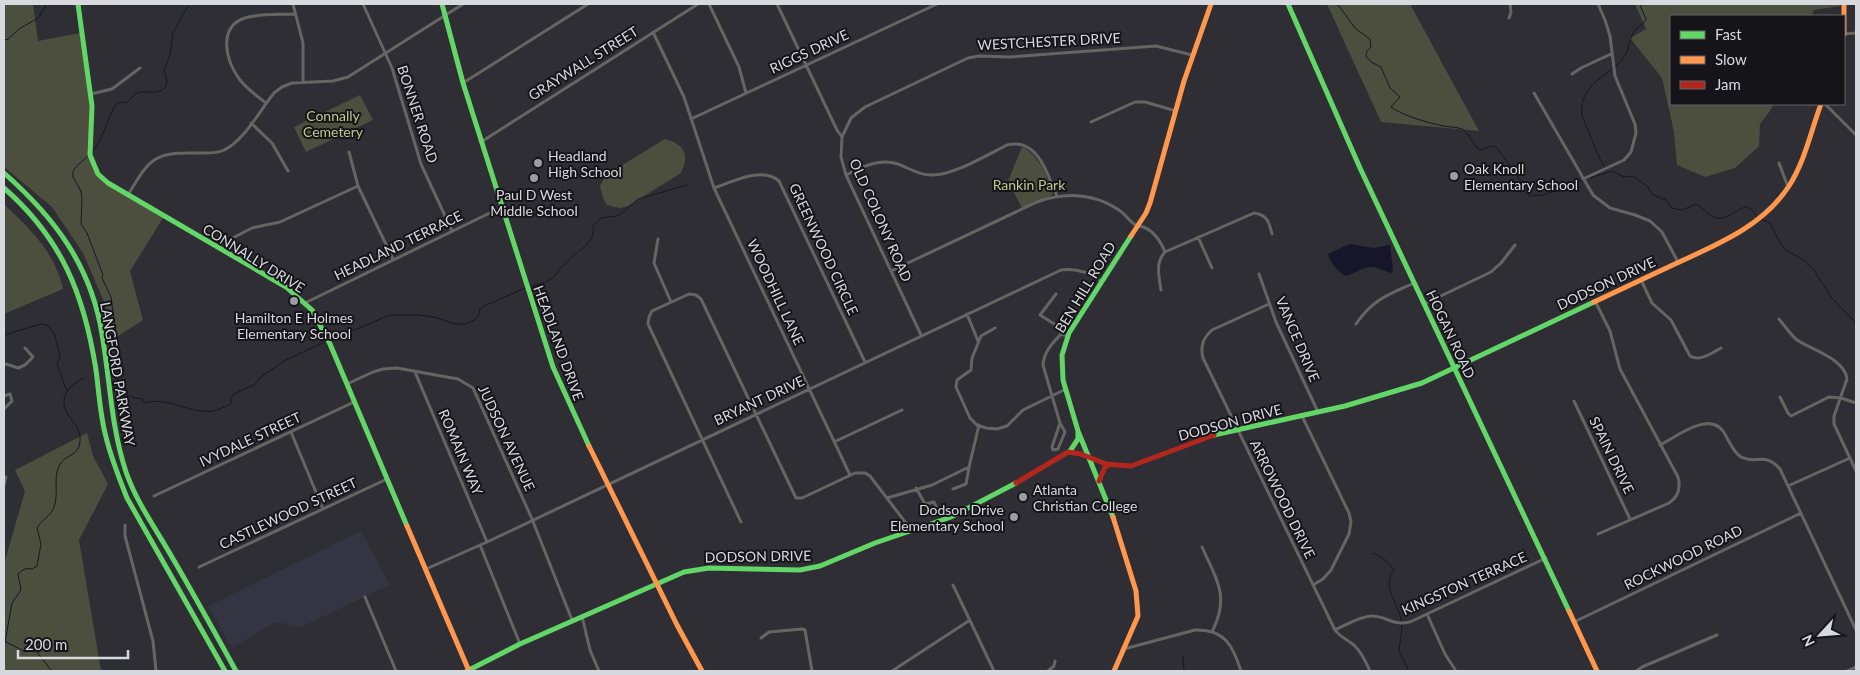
<svg xmlns="http://www.w3.org/2000/svg" width="1860" height="675" font-family="Lato,sans-serif">
	<style>
		.built { fill: #353443 }
		.green { fill: #4c4f3e }
		.water { fill: #17152a }
		.lines { fill: none; stroke-linecap: round; stroke-linejoin: round }
		.stream { stroke: #17152a; stroke-width: 1 }
		.street { stroke: #656663; stroke-width: 3 }
		.fast { stroke: #63d668; stroke-width: 5 }
		.slow { stroke: #ff974d; stroke-width: 5 }
		.jam { stroke: #b3261e; stroke-width: 5 }
		.poi-dot { fill: #9c9ca3; stroke: #151519; stroke-width: 2 }
		.labels { text-anchor: middle; dominant-baseline: central; stroke-width: 4; stroke-linejoin: round; paint-order: stroke }
		.street-label { font-size: 14px; fill: #d8d8df; stroke: #151519 }
		.park-label { font-size: 14px; fill: #c0c790; stroke: #151519 }
		.poi-label { font-size: 14px; fill: #d8d8df; stroke: #151519; text-anchor: start }
	</style>
	<rect width="100%" height="100%" fill="#2e2e34"/>
	<path class="built" d="M361 531 390 585 299 628 276 622 232 648 208 606Z"/>
	<path class="green" d="M4 4H33L38 41 80 33 90 98 89 159 102 180 165 215 130 271 143 320 109 342 105 304 83 253 52 207 4 167Z
		M1327 4H1410L1479 131 1381 122Z
		M1635 4H1840V6L1814 10 1811 16H1671V104H1773L1770 111 1760 124 1759 146 1735 168 1705 177 1677 165 1674 132 1662 78 1630 38 1646 29Z
		M360 95 373 120 306 152 294 127Z
		M665 139C684 144 690 154 681 173L628 206 620 208 614 207 607 205 603 198 600 186 606 175Z
		M1022 147C1037 152 1050 180 1053 195L1022 208 1008 181Z
		M4 204C30 229 55 252 63 289L4 314Z
		M87 433 93 456 108 484 79 540 101 671H4V564L25 491 15 470Z"/>
	<path class="water" d="M1350 244 1374 248 1390 245 1393 271 1391 273C1385 272 1380 268 1374 267 1364 266 1355 273 1346 276 1338 273 1330 262 1328 254Z"/>
	<g class="lines">
		<path class="stream" d="M1335 4 1339 6 1355 28 1370 39 1371 47 1367 51 1366 56 1371 62 1381 67 1390 88 1400 97 1391 107C1406 117 1426 122 1443 126 1449 127 1457 127 1462 129 1471 134 1471 145 1480 150L1491 146 1497 148 1526 188 1529 196 1544 195 1583 180
			M4 39 7 40 19 29 38 18 47 4
			M1616 66C1632 52 1626 44 1635 30 1639 25 1644 25 1646 19L1641 8V4
			M92 152C105 137 107 116 117 103L128 102 135 94 140 92H157L162 90 166 86 167 81 164 70 170 55 173 33 189 4
			M89 155 76 167 73 171V177L81 191 82 199 81 224 87 233 103 275 102 278 111 297 119 357 117 373
			M1605 168 1599 157 1582 116C1579 91 1596 82 1613 68
			M1590 178 1612 171 1624 177 1633 176 1647 186 1653 195 1666 200 1672 208 1682 210 1696 204C1704 207 1708 216 1716 218 1729 221 1742 203 1749 208 1752 209 1755 214 1757 217
			M1761 219 1770 223 1780 243 1787 251 1802 259 1814 270 1831 297 1856 323
			M529 287C536 285 545 283 551 279 556 276 557 271 561 267 567 263 570 259 575 254 585 246 595 241 593 226L601 218 617 216 622 213 638 199 687 185
			M4 335 41 324 47 325 54 333 60 355 57 365 67 391
			M116 374 122 392 132 397 142 399 145 403C168 396 189 414 212 411 218 410 225 407 231 404V398L234 394 254 385 261 377 284 361 339 335 360 328 380 319 390 315H418L434 317 455 324H466L476 319 479 315 480 309 484 306 525 288
			M1373 553C1379 554 1391 565 1394 570 1392 574 1390 577 1389 581 1388 593 1399 607 1401 619 1403 631 1400 640 1399 651L1409 671
			M6 642 24 651 35 650 52 671
			M4 648 12 603 21 590 18 574C23 569 26 568 32 569L37 566 41 544 37 528C41 520 51 516 54 507 59 494 53 478 59 466 64 454 79 457 80 442 82 429 71 421 66 411 59 396 71 383 84 378
			M1183 656 1184 671"/>
		<path class="street" d="M293 4 303 43V82
			M363 4 392 68 421 164 452 231
			M709 4 739 67 746 93
			M777 4 837 130 842 137 841 157 846 175 921 335
			M1509 18 1511 12 1510 4
			M653 32 684 97 714 188 850 475
			M1844 34 1856 33
			M1572 74 1581 68 1611 54
			M463 83 588 4
			M1534 93 1593 195 1610 208 1635 215 1650 221 1662 232 1678 262
			M91 94 112 89 140 68
			M266 103C257 96 247 89 240 80 226 62 217 27 245 18 260 13 280 15 295 14
			M1825 104 1856 135
			M691 119 937 4
			M1091 122 1135 102H1145L1176 111
			M251 123 272 143 288 171
			M842 137 851 118 865 107 968 58 979 56 1010 57 1156 46 1192 55
			M481 142 698 4
			M349 152 358 186 393 259
			M1779 163 1788 187
			M846 175C862 167 879 158 898 164 909 168 918 175 931 175 952 176 987 155 1007 145 1038 137 1047 174 1057 196
			M1583 179 1624 160 1631 152 1636 133 1635 124 1615 76 1610 36 1605 20 1598 4
			M714 188C733 182 761 166 779 181L865 362
			M128 195C150 158 154 152 197 153 206 153 216 154 224 150 243 142 261 109 274 93L282 87 292 83 333 81 348 77 463 4
			M1198 237 1212 268
			M658 239 654 263 671 302
			M217 246 252 228 280 222 358 186
			M891 271 1037 202C1065 192 1093 193 1119 210 1125 214 1130 222 1136 225 1138 226 1141 226 1143 227 1154 231 1161 242 1165 252
			M1259 274 1276 322 1318 412
			M1641 280 1652 303 1671 320 1690 356C1700 362 1712 353 1721 348
			M1161 290C1159 276 1155 263 1165 252L1254 213C1267 215 1269 221 1272 234
			M1056 294 1040 315 1059 327 1061 334
			M1595 301 1610 331 1620 369 1678 477C1681 488 1678 497 1669 503L1598 534
			M305 303 502 207
			M1269 304 1212 330C1203 338 1200 346 1203 358L1335 630C1340 637 1348 640 1355 646 1362 653 1366 662 1370 671
			M1424 304 1491 272 1501 263 1515 245
			M967 314 978 341
			M1779 319C1785 326 1790 334 1797 340 1812 350 1845 359 1847 379L1834 416V424L1856 471
			M1356 324C1373 299 1388 295 1414 283
			M995 328 981 336 972 358 971 370 957 380 956 387 970 418 977 425 986 428 997 429 1007 426 1023 410 1066 389
			M4 365 6 364 18 368 25 365 33 357 25 348
			M415 372 487 542
			M347 384 373 372 383 369 397 368 458 379 473 388 532 519 572 620
			M4 396 10 394 12 401 4 409
			M1780 397 1788 413 1791 416 1829 397 1841 398 1856 403
			M1574 401 1630 519
			M1302 416 1349 513 1351 522 1349 534 1331 570 1323 579 1313 585
			M1060 423 1052 447 1053 450 1058 449 1065 432 1060 423 1043 365C1044 351 1052 344 1061 334L1067 336
			M291 432 323 509
			M834 442 902 410
			M1660 445C1676 437 1708 411 1723 431 1729 440 1732 451 1741 457 1756 465 1764 451 1780 469L1856 630
			M4 485 6 477
			M1788 486 1850 458
			M916 488 925 504 934 502 938 511
			M953 489 966 484 969 468
			M154 496 354 402
			M887 498 932 485 969 467 979 425
			M741 522 648 324 649 317 652 311 689 294 696 295 701 299 796 498H802L855 473H865L870 476 912 531
			M125 525V536L153 641 156 671
			M480 545 520 644
			M1202 547C1217 581 1230 596 1212 632
			M199 567 387 479
			M426 569 487 542 1061 270C1077 268 1089 272 1101 281
			M953 585 994 671
			M365 597 396 671
			M1427 614 1445 654 1456 671
			M582 616 590 650 599 671
			M1574 622 1801 513
			M1335 630C1346 625 1360 616 1372 616 1387 616 1391 626 1410 622L1546 558
			M761 638 769 632 802 629 805 630 812 671
			M1124 649 1195 630C1225 629 1233 646 1241 671
			M892 671 970 620
			M1048 671 1054 666 1055 661
			M1636 671 1642 667 1717 635
			M1847 671 1856 667"/>
		<path class="fast" d="M78 4 92 106 90 155 98 174 108 183 286 287 312 310 330 344 407 526
			M442 4 463 83 553 367 589 446
			M1288 4 1360 168 1569 611
			M4 173C55 218 91 266 102 334 110 380 111 427 126 472 136 501 154 526 169 552 192 591 214 631 236 671
			M4 188C62 239 84 294 96 370 99 392 100 415 106 437 111 458 119 478 127 498L225 671
			M1214 435 1345 406 1422 383 1594 302
			M1070 451 1078 439V432
			M1113 517 1078 431 1063 380 1062 355 1069 333 1131 236
			M467 671 520 644 684 572 709 568 800 570 820 566 875 543 951 517 1016 483"/>
		<path class="slow" d="M1844 4V34
			M1131 236 1146 213 1150 203 1184 81 1211 4
			M1594 302C1622 289 1649 276 1677 263 1718 244 1763 226 1789 186 1805 161 1811 131 1821 104
			M589 446 677 625 702 671
			M1113 517 1136 591 1138 616 1114 671
			M407 526 469 671
			M1569 611 1597 671"/>
		<path class="jam" d="M1099 481 1105 467 1109 465
			M1016 483 1068 452 1081 454 1106 464 1131 466 1214 435"/>
	</g>
	<g class="poi-dot">
		<circle cx="538" cy="163" r="5"/>
		<circle cx="1454" cy="176" r="5"/>
		<circle cx="534" cy="178" r="5"/>
		<circle cx="294" cy="301" r="5"/>
		<circle cx="1023" cy="497" r="5"/>
		<circle cx="1014" cy="517" r="5"/>
	</g>
	<g class="labels">
		<g class="street-label">
			<text transform="translate(1049 41) rotate(-3)">WESTCHESTER DRIVE</text>
			<text transform="translate(809 51) rotate(-25)">RIGGS DRIVE</text>
			<text transform="translate(583 63) rotate(-32)">GRAYWALL STREET</text>
			<text transform="translate(418 114) rotate(72)">BONNER ROAD</text>
			<text transform="translate(881 220) rotate(66)">OLD COLONY ROAD</text>
			<text transform="translate(398 245) rotate(-26)">HEADLAND TERRACE</text>
			<text transform="translate(824 249) rotate(65)">GREENWOOD CIRCLE</text>
			<text transform="translate(254 258) rotate(32)">CONNALLY DRIVE</text>
			<text transform="translate(1606 283) rotate(-25)">DODSON DRIVE</text>
			<text transform="translate(1085 287) rotate(-59)">BEN HILL ROAD</text>
			<text transform="translate(776 292) rotate(65)">WOODHILL LANE</text>
			<text transform="translate(1451 334) rotate(65)">HOGAN ROAD</text>
			<text transform="translate(1298 339) rotate(67)">VANCE DRIVE</text>
			<text transform="translate(559 343) rotate(70)">HEADLAND DRIVE</text>
			<text transform="translate(118 374) rotate(80)">LANGFORD PARKWAY</text>
			<text transform="translate(759 400) rotate(-25)">BRYANT DRIVE</text>
			<text transform="translate(1230 422) rotate(-15)">DODSON DRIVE</text>
			<text transform="translate(507 438) rotate(65)">JUDSON AVENUE</text>
			<text transform="translate(250 439) rotate(-25)">IVYDALE STREET</text>
			<text transform="translate(461 452) rotate(67)">ROMAIN WAY</text>
			<text transform="translate(1612 455) rotate(64)">SPAIN DRIVE</text>
			<text transform="translate(1283 499) rotate(64)">ARROWOOD DRIVE</text>
			<text transform="translate(288 513) rotate(-25)">CASTLEWOOD STREET</text>
			<text transform="translate(758 556) rotate(-1)">DODSON DRIVE</text>
			<text transform="translate(1683 557) rotate(-26)">ROCKWOOD ROAD</text>
			<text transform="translate(1464 583) rotate(-24)">KINGSTON TERRACE</text>
		</g>
		<g class="park-label">
			<text x="333" y="115">Connally<tspan x="333" dy="16">Cemetery</tspan></text>
			<text x="1029" y="184">Rankin Park</text>
		</g>
		<g class="poi-label">
			<text x="548" y="155">Headland<tspan x="548" dy="16">High School</tspan></text>
			<text x="1464" y="168">Oak Knoll<tspan x="1464" dy="16">Elementary School</tspan></text>
			<text x="534" y="194" text-anchor="middle">Paul D West<tspan x="534" dy="16">Middle School</tspan></text>
			<text x="294" y="317" text-anchor="middle">Hamilton E Holmes<tspan x="294" dy="16">Elementary School</tspan></text>
			<text x="1033" y="489">Atlanta<tspan x="1033" dy="16">Christian College</tspan></text>
			<text x="1004" y="509" text-anchor="end">Dodson Drive<tspan x="1004" dy="16">Elementary School</tspan></text>
		</g>
	</g>
	<rect width="1860" height="675" fill="none" stroke="#d8d8df" stroke-width="10"/>
	<rect x="1670" y="15" width="175" height="90" fill="#151519" stroke="#636368"/>
	<rect x="1680" y="31" width="25" height="8" fill="#63d668" stroke="#636368"/>
	<text x="1715" y="40" font-size="15" fill="#d8d8df">Fast</text>
	<rect x="1680" y="56" width="25" height="8" fill="#ff974d" stroke="#636368"/>
	<text x="1715" y="65" font-size="15" fill="#d8d8df">Slow</text>
	<rect x="1680" y="81" width="25" height="8" fill="#b3261e" stroke="#636368"/>
	<text x="1715" y="90" font-size="15" fill="#d8d8df">Jam</text>
	<g transform="translate(1820 635) rotate(244)" stroke="#151519" stroke-width="4" paint-order="stroke">
	<path d="M0-4L9 19L0 12L-9 19Z" fill="#d8d8df"/>
	<text y="-8" font-size="14" font-weight="bold" text-anchor="middle" fill="#d8d8df">N</text>
	</g>
	<path d="M18 650v8h110v-8" fill="none" stroke="#d8d8df" stroke-width="2.5"/>
	<text x="25" y="650" font-size="15" fill="#d8d8df" stroke="#151519" stroke-width="4" paint-order="stroke">200 m</text>
</svg>
